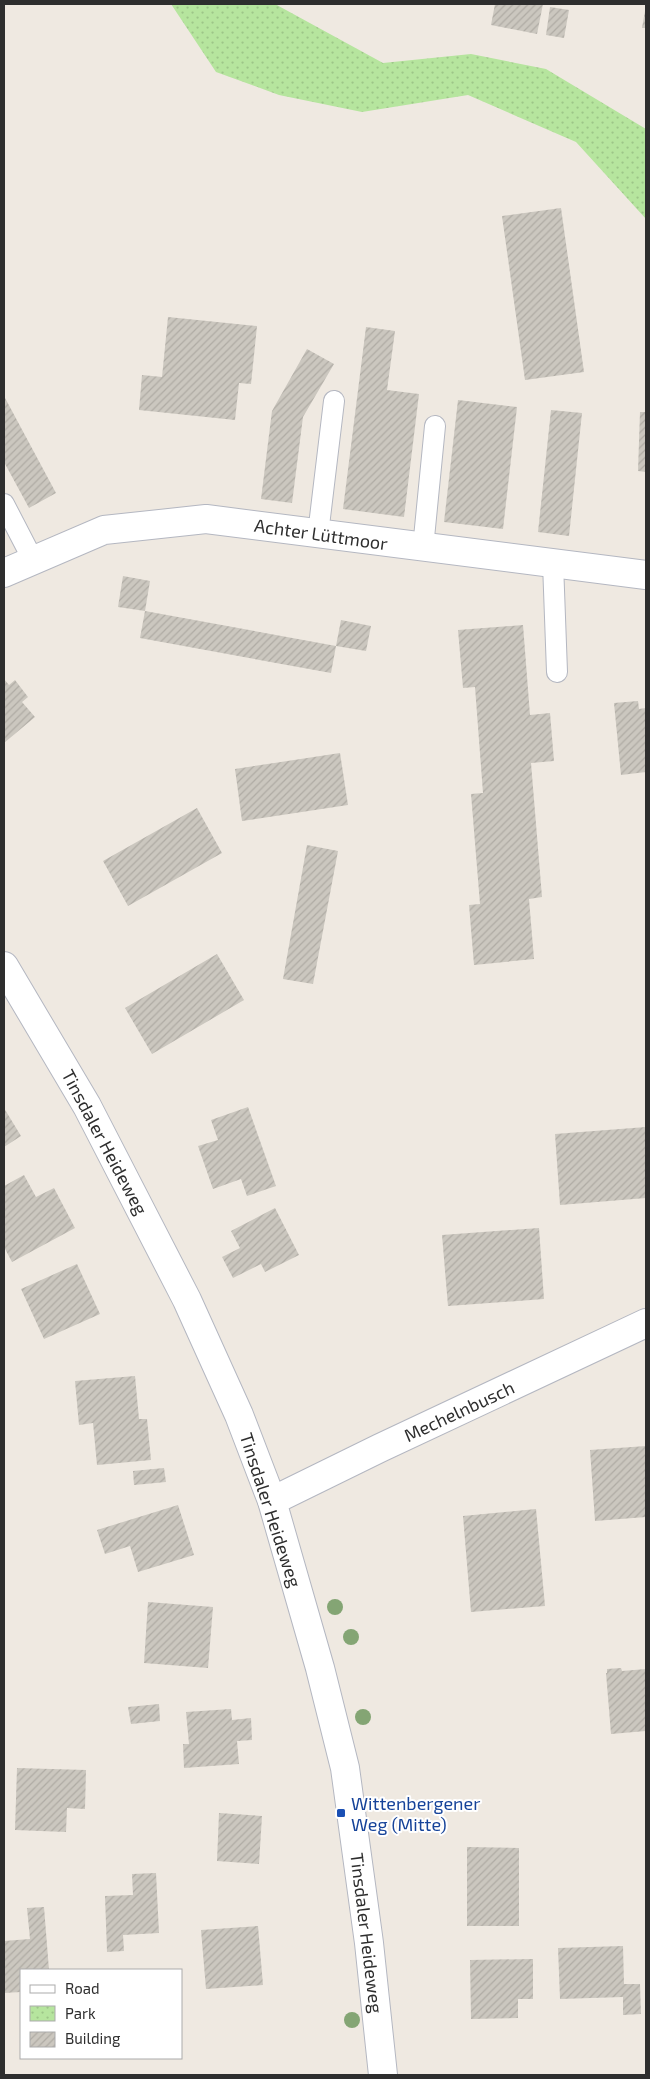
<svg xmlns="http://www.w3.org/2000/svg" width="650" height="2079" font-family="'Exo 2',sans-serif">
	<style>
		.park { fill: url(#park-dots) }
		.building { fill: url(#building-hatch) }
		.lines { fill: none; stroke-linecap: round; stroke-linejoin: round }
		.lane-casing { stroke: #b4b7c1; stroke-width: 22 }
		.street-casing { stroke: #b4b7c1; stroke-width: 30 }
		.secondary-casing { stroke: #b4b7c1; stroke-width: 30 }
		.lane { stroke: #fff; stroke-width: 20 }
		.street { stroke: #fff; stroke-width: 28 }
		.secondary { stroke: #fff; stroke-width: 28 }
		.tree { fill: #84a574 }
		.transit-dot { fill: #1a4fb4; stroke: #fff; stroke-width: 2 }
		.labels { text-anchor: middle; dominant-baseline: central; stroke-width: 4; stroke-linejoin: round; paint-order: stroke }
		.street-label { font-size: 18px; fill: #2e2e2e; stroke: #fff }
		.transit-label { font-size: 18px; fill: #164399; stroke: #fff; text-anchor: start }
	</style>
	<defs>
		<pattern id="park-dots" width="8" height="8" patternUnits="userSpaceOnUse" patternTransform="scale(1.25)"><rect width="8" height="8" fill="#b6e59e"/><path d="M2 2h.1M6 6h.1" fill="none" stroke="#9dc588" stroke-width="1.8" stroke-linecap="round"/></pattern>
		<pattern id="building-hatch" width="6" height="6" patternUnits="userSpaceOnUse" patternTransform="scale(1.25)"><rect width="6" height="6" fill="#cbc7bf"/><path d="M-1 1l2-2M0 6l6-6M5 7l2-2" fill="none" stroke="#afaba4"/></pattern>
	</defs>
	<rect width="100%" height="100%" fill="#efe9e1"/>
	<path class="park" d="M171 4H275L383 63 471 54 546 69 646 129V219L576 142 468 95 362 112 279 95 216 72Z"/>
	<path class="building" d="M495 4H543L537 34 491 25Z
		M550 7 569 10 564 38 546 35Z
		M645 11H646V28H642Z
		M561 208 584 372 525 380 502 216Z
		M168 317 257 326 251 384 239 383 235 420 139 410 142 375 162 377Z
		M366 327 395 331 387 390 419 394 404 517 343 509Z
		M307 349 334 364 303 417 292 503 261 499 272 411Z
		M4 396 56 493 29 508 4 462Z
		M458 400 517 407 503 529 444 522Z
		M551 410 582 413 569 536 538 532Z
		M640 412H646V472L638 471Z
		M123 576 150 581 145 611 118 607Z
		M145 611 336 646 331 673 140 638Z
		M341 620 371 626 366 651 336 646Z
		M523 625 530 715 550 713 554 761 531 763 542 897 529 899 534 959 474 965 469 905 480 904 471 794 483 793 475 687 463 688 458 630Z
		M4 679 9 685 15 680 28 697 22 702 35 717 4 743Z
		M638 701 639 709 646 708V772L621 775 614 703Z
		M340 753 348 805 242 821 235 769Z
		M197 808 222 853 128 906 103 861Z
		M307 845 338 851 313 984 283 979Z
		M217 954 244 1000 152 1054 125 1008Z
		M248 1107 276 1186 247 1196 241 1179 213 1189 198 1146 218 1140 211 1120Z
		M4 1108 21 1136 4 1147Z
		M646 1127V1198L560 1205 555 1134Z
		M24 1175 36 1197 54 1188 75 1228 12 1262 4 1247V1186Z
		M275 1208 299 1255 265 1272 261 1264 233 1278 222 1257 240 1248 231 1231Z
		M539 1228 544 1299 448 1306 442 1235Z
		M77 1264 100 1314 44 1339 21 1289Z
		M135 1376 139 1419H147L151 1460 97 1465 93 1423 79 1425 75 1381Z
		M646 1446V1517L595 1521 590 1450Z
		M164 1468 166 1482 134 1485 133 1471Z
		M178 1505 194 1555 138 1572 130 1546 105 1554 97 1530Z
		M536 1509 545 1606 471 1612 463 1516Z
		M148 1602 213 1607 208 1668 144 1663Z
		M621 1668 622 1671 646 1669V1731L611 1734 606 1673H607V1669Z
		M159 1704 160 1721 131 1724 128 1707Z
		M231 1709 232 1720 251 1718 252 1740 237 1741 239 1764 184 1768 183 1744H189L186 1712Z
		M17 1768 86 1770 85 1809 67 1808 66 1832 15 1830Z
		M219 1813 262 1816 259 1864 217 1861Z
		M467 1847 519 1848V1926H467Z
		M156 1873 159 1933 123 1935 124 1951 107 1952 105 1896 133 1895 132 1874Z
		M44 1907 49 1970H21V1992L4 1993V1941L30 1939 27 1908Z
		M258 1926 263 1985 206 1989 201 1930Z
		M623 1946 624 1984H640L641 2014 623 2015V1997L560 1999 558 1948Z
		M533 1959V1999H518V2018L471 2019 470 1960Z"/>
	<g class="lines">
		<defs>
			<path id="lane" d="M4 504 33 560
				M318 534 334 401
				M423 548 435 426
				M553 563 557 672"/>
			<path id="street" d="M4 573 104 530 206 519 646 575
				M272 1501 380 1448 646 1323"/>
			<path id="secondary" d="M4 966 87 1106 187 1300 239 1415 272 1501 320 1668 345 1768 369 1943 383 2075"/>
		</defs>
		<use href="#lane" class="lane-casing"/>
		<use href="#street" class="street-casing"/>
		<use href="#secondary" class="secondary-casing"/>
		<use href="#lane" class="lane"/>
		<use href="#street" class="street"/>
		<use href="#secondary" class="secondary"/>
	</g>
	<g class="tree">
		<circle cx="335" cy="1607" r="8"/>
		<circle cx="351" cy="1637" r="8"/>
		<circle cx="363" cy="1717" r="8"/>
		<circle cx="352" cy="2020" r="8"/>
	</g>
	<rect class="transit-dot" x="336" y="1808" width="10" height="10" rx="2.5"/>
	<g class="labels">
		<g class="street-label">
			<text transform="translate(321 534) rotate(8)">Achter Lüttmoor</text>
			<text transform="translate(105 1142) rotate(62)">Tinsdaler Heideweg</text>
			<text transform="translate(459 1411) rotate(-25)">Mechelnbusch</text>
			<text transform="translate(271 1510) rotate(72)">Tinsdaler Heideweg</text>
			<text transform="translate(367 1933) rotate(83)">Tinsdaler Heideweg</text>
		</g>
		<g class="transit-label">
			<text x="351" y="1803">Wittenbergener<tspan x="351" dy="21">Weg (Mitte)</tspan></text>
		</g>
	</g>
	<rect width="650" height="2079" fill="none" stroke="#2e2e2e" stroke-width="10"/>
	<rect x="20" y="1969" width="162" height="90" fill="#ffffff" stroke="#ababab"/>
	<rect x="30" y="1985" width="25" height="8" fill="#ffffff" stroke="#ababab"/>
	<text x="65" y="1994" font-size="15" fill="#2e2e2e">Road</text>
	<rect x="30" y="2006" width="25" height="15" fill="url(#park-dots)" stroke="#ababab"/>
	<text x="65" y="2019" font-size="15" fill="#2e2e2e">Park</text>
	<rect x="30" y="2032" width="25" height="15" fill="url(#building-hatch)" stroke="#ababab"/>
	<text x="65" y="2044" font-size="15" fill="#2e2e2e">Building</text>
</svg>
